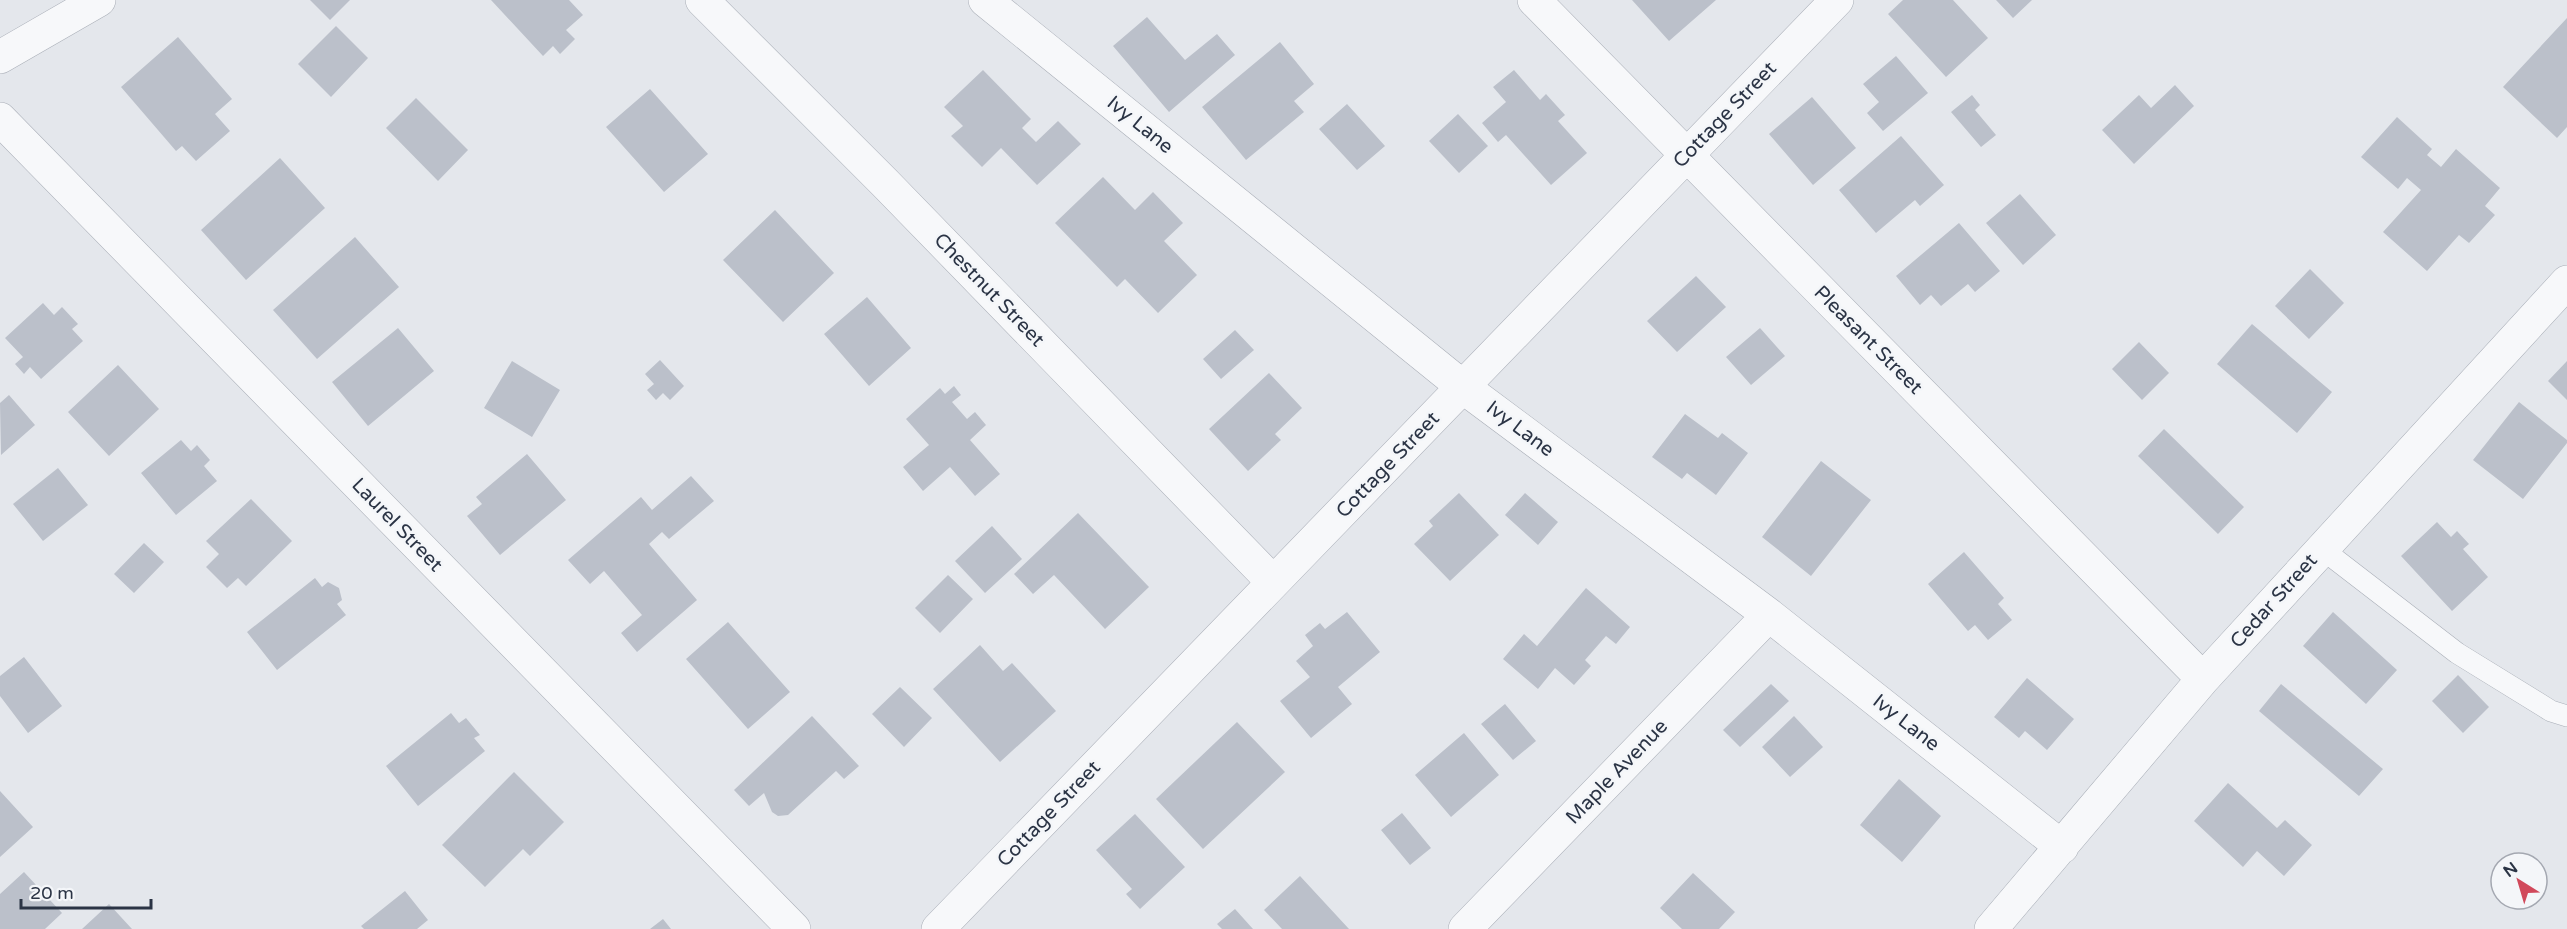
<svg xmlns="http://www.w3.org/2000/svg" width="2567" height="929" font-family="'Varela Round',sans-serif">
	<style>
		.building { fill: #bbc0ca }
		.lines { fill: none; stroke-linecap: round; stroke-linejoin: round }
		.service-casing { stroke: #a9aeb7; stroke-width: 22 }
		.minor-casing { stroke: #a9aeb7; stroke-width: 34 }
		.service { stroke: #f7f8fa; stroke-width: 21 }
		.minor { stroke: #f7f8fa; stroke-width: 33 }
		.labels { text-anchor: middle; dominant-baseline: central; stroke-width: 5; stroke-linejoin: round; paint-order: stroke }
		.street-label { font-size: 20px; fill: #2b3445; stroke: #f4f6f9 }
	</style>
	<rect width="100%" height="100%" fill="#e4e7ec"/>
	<path class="building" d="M310 0H350L330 20Z
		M491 0H569L583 15 566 30 575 39 560 54 553 46 543 56Z
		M1632 0H1716L1669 41Z
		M1903 0H1953L1988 38 1946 77 1888 14Z
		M1996 0H2032L2013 18Z
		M1147 17 1185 60 1217 34 1235 55 1169 112 1113 46Z
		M2567 18V127L2557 138 2503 87Z
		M336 26 368 58 331 97 298 64Z
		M178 37 232 99 215 114 230 131 196 161 182 146 176 151 121 87Z
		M1280 42 1314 84 1294 101 1304 112 1246 160 1202 107Z
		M1896 56 1928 93 1883 131 1867 113 1879 102 1863 84Z
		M983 70 1031 119 1022 128 1036 142 1058 121 1081 144 1037 185 1001 148 982 167 951 136 963 126 944 107Z
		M1514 70 1540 100 1546 94 1565 115 1558 121 1587 153 1551 185 1506 135 1498 142 1482 123 1506 102 1493 87Z
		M2175 85 2194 106 2134 164 2102 130 2139 95 2151 108Z
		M650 89 708 154 664 192 606 127Z
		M1972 95 1980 105 1975 110 1996 135 1981 147 1951 112Z
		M1812 97 1856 148 1813 185 1769 134Z
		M416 98 468 150 438 181 386 128Z
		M1347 104 1385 146 1357 170 1319 129Z
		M1458 114 1488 146 1459 173 1429 141Z
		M2397 117 2432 149 2427 155 2441 167 2456 149 2500 188 2485 206 2495 215 2469 243 2459 235 2427 271 2383 232 2421 190 2407 178 2398 189 2361 157Z
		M1901 136 1944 185 1920 206 1915 200 1876 233 1839 190Z
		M280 158 325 208 246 280 201 230Z
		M1103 177 1135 210 1153 192 1183 223 1164 241 1197 275 1158 313 1125 279 1117 287 1055 223Z
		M2020 194 2056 235 2023 265 1986 223Z
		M775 210 834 273 783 322 723 260Z
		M1959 223 2000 271 1975 292 1968 284 1941 306 1931 295 1920 305 1896 276Z
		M355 237 399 287 317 359 273 310Z
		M2310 269 2344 303 2309 339 2275 306Z
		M1696 276 1726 307 1677 352 1647 321Z
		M867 297 911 348 869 386 824 334Z
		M43 303 54 315 62 307 78 324 72 329 83 341 41 379 30 367 24 374 15 364 23 357 5 338Z
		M2252 324 2332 392 2297 433 2217 364Z
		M398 328 434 371 368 426 332 382Z
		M1760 328 1785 356 1751 385 1726 357Z
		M1235 330 1254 350 1221 379 1203 359Z
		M2139 342 2169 373 2142 400 2112 369Z
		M660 360 684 386 670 400 663 393 656 400 647 390 654 384 645 374Z
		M512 361 560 390 532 437 484 408Z
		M2567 361V400L2548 381Z
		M118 365 159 409 109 456 68 412Z
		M1269 373 1302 408 1275 434 1281 440 1248 471 1209 429Z
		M954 386 961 395 952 402 967 419 975 412 986 425 970 440 1000 474 975 496 950 467 923 491 903 467 929 445 906 419 940 388 945 394Z
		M9 395 35 425 1 455 0 403Z
		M2519 402 2567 440V443L2523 499 2473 460Z
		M1685 414 1718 438 1722 433 1748 453 1716 495 1687 473 1682 479 1652 457Z
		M2164 429 2244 507 2218 534 2138 456Z
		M181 440 191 451 197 445 210 460 204 466 217 481 176 515 141 473Z
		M527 454 566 500 500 555 467 516 482 504 476 497Z
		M1821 461 1871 500 1811 576 1762 537Z
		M58 468 88 505 43 541 13 504Z
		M691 476 714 501 669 539 662 532 649 544 697 600 637 652 621 633 642 615 604 571 590 584 568 560 641 497 652 510Z
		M1459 493 1499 535 1450 581 1414 544 1433 526 1429 521Z
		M1525 493 1558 522 1538 545 1505 515Z
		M251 499 292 541 246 586 238 578 227 588 206 567 219 554 206 541Z
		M1078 513 1149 587 1105 629 1054 575 1033 594 1014 574Z
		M2437 522 2451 537 2457 531 2469 544 2463 549 2488 577 2452 611 2401 556Z
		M992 526 1022 559 985 593 955 561Z
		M144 543 164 562 134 593 114 574Z
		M1964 552 2004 598 1998 604 2012 620 1988 640 1975 625 1968 631 1928 584Z
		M948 575 973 599 940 633 915 608Z
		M315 578 322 587 328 582 339 588 342 600 337 604 346 615 277 670 247 632Z
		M1586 588 1630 627 1616 644 1606 636 1585 660 1591 666 1574 685 1555 668 1538 689 1503 659 1524 634 1537 646Z
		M1347 612 1380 652 1338 687 1352 704 1311 738 1280 701 1310 677 1296 661 1313 646 1305 635 1320 623 1325 629Z
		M2333 612 2397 670 2366 704 2303 646Z
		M728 622 790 692 748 729 686 659Z
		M980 645 1003 671 1012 663 1056 711 1000 762 933 689Z
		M24 657 62 706 28 733 0 696V676Z
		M2458 675 2489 707 2463 733 2432 701Z
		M2027 678 2074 719 2047 750 2025 731 2019 738 1994 717Z
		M1771 684 1789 701 1740 747 1723 730Z
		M2281 684 2383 769 2359 796 2259 711Z
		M900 687 932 718 904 747 872 714Z
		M1505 704 1536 741 1513 760 1481 724Z
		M451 713 459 723 466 718 480 735 474 738 485 751 418 806 386 766Z
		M812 716 859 766 844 779 836 771 788 815 778 816 772 812 764 793 749 806 734 790Z
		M1794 716 1823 747 1790 777 1762 747Z
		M1237 722 1285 772 1203 849 1156 799Z
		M1464 733 1499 775 1451 817 1415 775Z
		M514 772 564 822 530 856 523 849 485 887 442 845Z
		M1899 779 1941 816 1902 862 1860 825Z
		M2228 783 2277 828 2285 820 2312 845 2284 876 2257 851 2243 867 2194 821Z
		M0 791 33 827 0 857Z
		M1402 813 1431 848 1410 865 1381 830Z
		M1135 814 1185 867 1140 909 1126 894 1132 889 1096 850Z
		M24 872 62 913 45 929H0V894Z
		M1693 873 1735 912 1719 929H1682L1660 908Z
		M1300 876 1349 929H1282L1264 910Z
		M405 891 428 920 417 929H364L361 926Z
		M109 904 132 929H82Z
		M1235 909 1253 929H1222L1217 924Z
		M663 919 671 929H650Z"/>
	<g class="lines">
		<defs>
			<path id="service" d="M2322 549 2457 653 2551 711 2567 716"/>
			<path id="minor" d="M702 0 885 183 1273 582
				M985 0 1463 387 1769 615 2062 847
				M1534 0 2203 679
				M0 57 99 0
				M0 119 794 929
				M938 929 1837 0
				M1465 929 1769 615
				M1991 929 2203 679 2567 282"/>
		</defs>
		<use href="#service" class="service-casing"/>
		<use href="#minor" class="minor-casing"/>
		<use href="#service" class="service"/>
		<use href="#minor" class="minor"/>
	</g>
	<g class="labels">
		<g class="street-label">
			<text transform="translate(1725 115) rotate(-46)">Cottage Street</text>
			<text transform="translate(1140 125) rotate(39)">Ivy Lane</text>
			<text transform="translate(989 290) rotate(46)">Chestnut Street</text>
			<text transform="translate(1868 340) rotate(45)">Pleasant Street</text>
			<text transform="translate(1520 429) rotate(37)">Ivy Lane</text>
			<text transform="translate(1388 465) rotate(-46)">Cottage Street</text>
			<text transform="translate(397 525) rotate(46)">Laurel Street</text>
			<text transform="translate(2274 601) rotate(-48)">Cedar Street</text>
			<text transform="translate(1906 723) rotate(38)">Ivy Lane</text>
			<text transform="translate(1617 772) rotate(-46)">Maple Avenue</text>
			<text transform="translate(1049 814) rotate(-46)">Cottage Street</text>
		</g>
	</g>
	<g transform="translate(2519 881) rotate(323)"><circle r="28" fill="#f4f6f9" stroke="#a4a8b1" stroke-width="1.5"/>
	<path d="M0-4.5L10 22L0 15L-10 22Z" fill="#d1495b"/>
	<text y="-9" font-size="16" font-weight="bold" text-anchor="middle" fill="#2b3445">N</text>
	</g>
	<path d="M21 899v9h130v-9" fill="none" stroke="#2b3445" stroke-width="3"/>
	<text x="30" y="899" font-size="18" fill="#2b3445" stroke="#f4f6f9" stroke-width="4.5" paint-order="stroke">20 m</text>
</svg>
